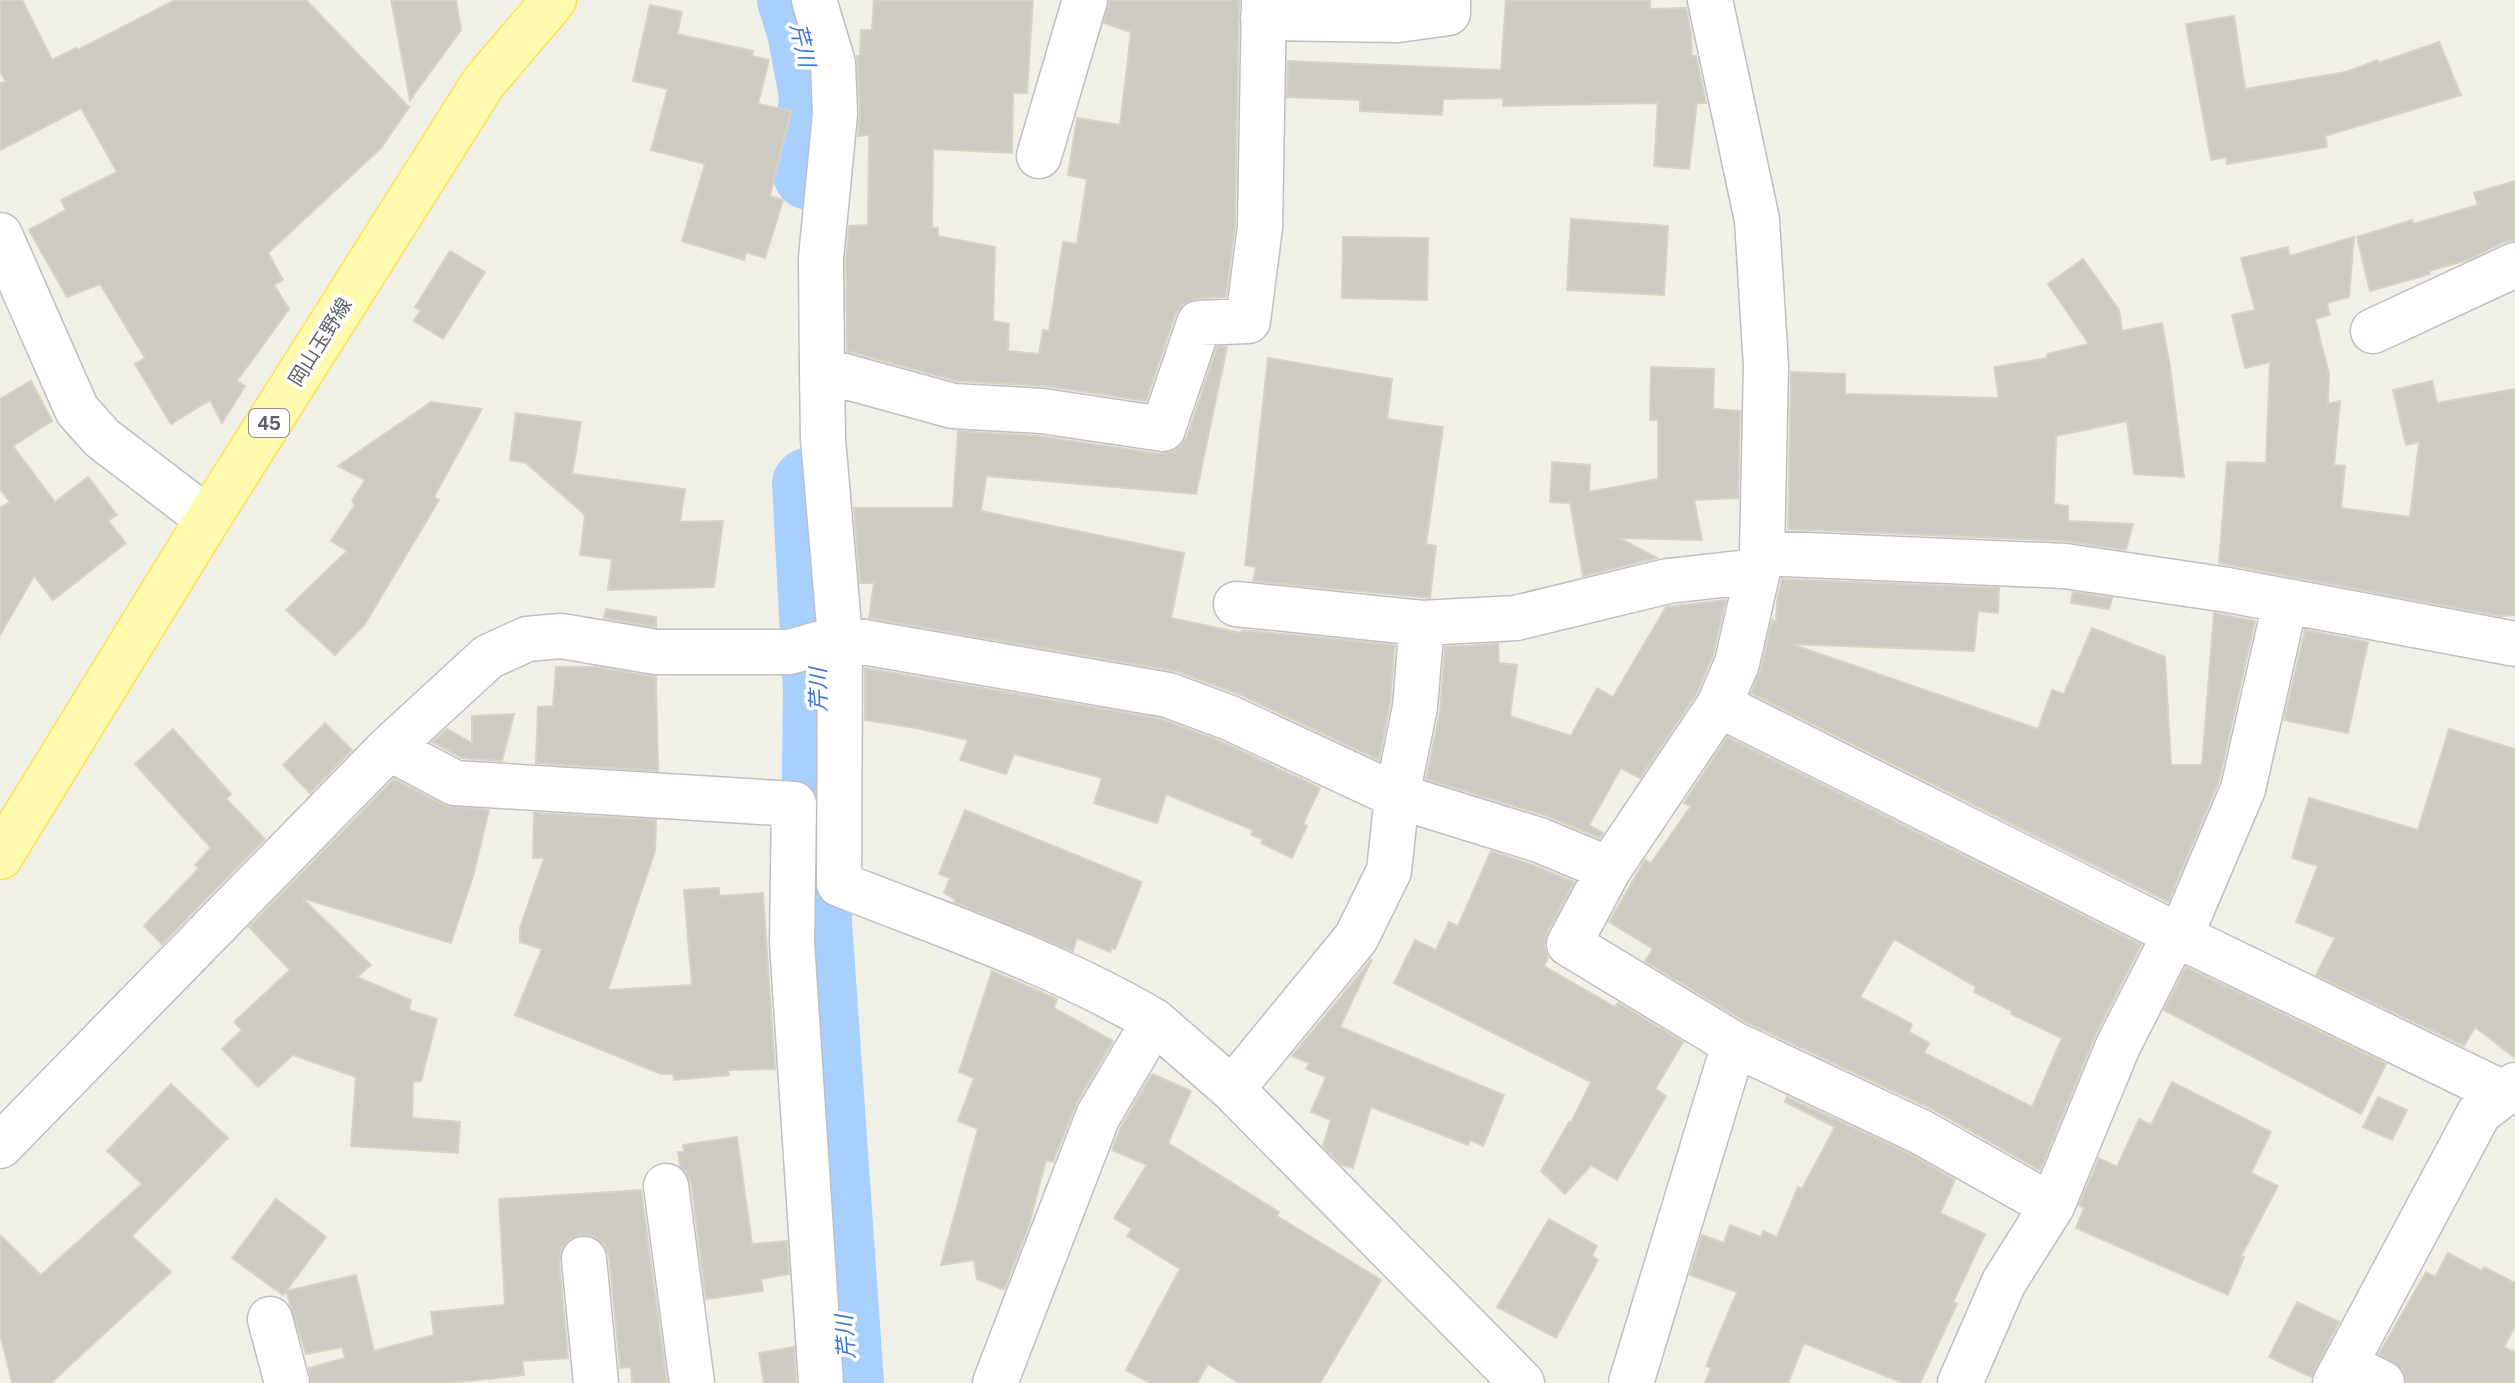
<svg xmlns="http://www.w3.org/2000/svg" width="2515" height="1383" font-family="'Public Sans','Noto Sans JP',sans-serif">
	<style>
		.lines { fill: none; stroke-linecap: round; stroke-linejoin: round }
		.river { stroke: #a8d0ff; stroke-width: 72 }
		.building { fill: #cccac3; stroke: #d7d3c3; stroke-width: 2; fill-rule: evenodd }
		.minor-casing { stroke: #bdbfc6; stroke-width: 47 }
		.primary-casing { stroke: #ffe151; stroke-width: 47 }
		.minor { stroke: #fff; stroke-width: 44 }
		.primary { stroke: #fffaad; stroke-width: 44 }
		.labels { text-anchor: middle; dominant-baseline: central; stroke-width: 7; stroke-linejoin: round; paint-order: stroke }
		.shield { fill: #fff; stroke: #8e9095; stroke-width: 2 }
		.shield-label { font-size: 18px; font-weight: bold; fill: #5d6168 }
		.street-label { font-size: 20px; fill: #5d6168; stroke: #fff }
		.water-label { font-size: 22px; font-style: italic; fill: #3d75d0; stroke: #fff }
	</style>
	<rect width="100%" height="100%" fill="#f1f0e6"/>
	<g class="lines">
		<path class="river" d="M793 0 803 31 815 95 809 174
			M808 484 819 689 816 923 848 1383"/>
	</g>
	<path class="building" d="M0 0H22L52 60 76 48 78 50 175 0H306L409 107 381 148 268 253 283 280 274 285 289 309 237 381 245 386 222 423 210 400 171 424 135 364 145 358 100 284 67 297 29 230 66 210 61 200 117 172 81 108 0 150V83L6 82 0 71Z
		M391 0H456L461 30 410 100Z
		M874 0H1033L1027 93H1013L1012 153 933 149 932 228H938V236L995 247 993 321 1009 324 1008 351 1039 354 1043 330 1049 331 1063 242 1077 244 1087 179 1068 175 1077 118 1120 125 1131 32 1104 23 1109 0H1239L1235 225 1226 297 1198 298 1183 304 1175 315 1146 401 1046 386 957 381 847 351 846 259 849 226 868 225 869 135 858 136 860 113 857 56H860L861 30H872Z
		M1506 0H1650V9L1686 8 1691 32 1692 56H1696L1706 103H1697L1689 169 1654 166 1658 103 1503 106V98L1443 99 1442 115 1360 111V100L1287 97 1288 61 1501 70Z
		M650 5 682 12 677 34 753 51 752 56 769 60 758 104 791 111 770 196 783 200 765 258 746 252 744 260 682 241 705 164 651 150 668 89 633 81Z
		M2234 16 2245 89 2346 72 2378 60V63L2439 42 2461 95 2325 136 2327 147 2227 164 2226 157 2211 160 2186 24Z
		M2515 181V240L2504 242 2467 260 2429 271 2430 274 2370 291 2357 237 2412 220 2413 224 2478 205 2474 193Z
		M1571 219 1668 226 1664 295 1567 290Z
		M1343 237 1428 238 1427 300 1342 298Z
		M2354 237 2349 297 2327 303 2330 315 2315 319 2329 374 2328 404 2340 401 2334 465 2345 466 2341 508 2410 517 2419 442 2406 445 2393 390 2432 381 2437 403 2515 389V615L2500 616 2219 563 2227 462 2266 463 2270 362 2245 368 2232 315 2255 310 2241 258 2288 247 2290 256Z
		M450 251 485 272 443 339 414 321 421 310 415 307Z
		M2083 259 2119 310 2122 331 2162 323 2170 367 2184 477 2134 474 2127 421 2056 436 2054 504 2068 506V521L2133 524 2126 550 2066 541 1788 529 1791 372 1845 374V394L1999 398 1994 367 2047 358V354L2089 344 2048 284Z
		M1217 347H1227L1196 494 986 476 981 511 1184 553 1171 618 1241 633 1242 630 1395 645 1390 703 1379 760 1241 695 1176 671 869 618 874 583H860L854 508H953L958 431 1039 436 1159 454 1171 452 1181 446 1187 437Z
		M1268 358 1392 379 1387 419 1443 427 1426 544 1436 546 1430 598 1253 581 1256 567 1245 565Z
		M1651 367 1714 369 1713 409 1740 411 1738 498 1694 500 1702 540 1619 538 1657 558 1583 576 1570 503 1550 502 1552 462 1590 465 1589 492 1658 479V420H1650Z
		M31 381 52 421 13 446 55 502 88 477 117 515 108 521 126 543 53 600 34 576 0 635V508L10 502 0 489V399Z
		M431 402 482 409 434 497 439 500 365 624 335 655 286 610 347 551 331 541 355 505 352 501 365 480 338 466Z
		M516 413 581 422 572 474 685 489 680 522 723 521 714 587 608 590 612 559 580 555 585 515 526 463 510 460Z
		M1782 579 1999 588 1998 613 1978 611 1974 651 1791 644 2038 729 2052 690 2064 694 2092 628 2165 657 2171 765H2202L2214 613 2255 621 2219 781 2168 902 1751 693 1761 669 1772 620 1776 622 1777 602Z
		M2073 592 2112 598 2109 609 2071 603Z
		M1726 600 1713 655 1697 693 1640 778 1621 768 1589 825 1603 833 1600 838 1547 816 1426 779 1440 712 1445 647 1498 644 1499 663 1517 665 1510 716 1571 736 1597 688 1613 697 1666 607Z
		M606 609 656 617V627L604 618Z
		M2305 630 2368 642 2348 733 2284 720Z
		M556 667H595L656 677 658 771 536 763 538 707 553 706Z
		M865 668 1161 719 1220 741 1320 788 1303 824 1307 826 1292 858 1261 843 1263 839 1251 835 1253 830 1166 794 1157 823 1094 803 1102 778 1014 754 1006 774 960 760 968 740 916 728 865 720Z
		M514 714 502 761 462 758 432 742 447 729 472 743V716Z
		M325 723 352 750 310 793 283 765Z
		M173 729 231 794 226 799 265 839 162 944 144 926 199 868 195 865 211 848 135 764Z
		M2449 729 2515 749V1058L2475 1027 2464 1046 2316 975 2335 938 2296 922 2318 866 2292 858 2309 798 2418 830Z
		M1727 737 2141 945 2095 1036 2040 1170 1932 1109 1746 1022 1645 961 1653 949 1609 922 1645 860 1651 863 1691 806 1684 803ZM1894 939 1976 987 1974 992 2012 1011 2011 1014 2062 1038 2032 1107 1924 1053 1929 1043 1909 1032 1912 1024 1860 997Z
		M394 779 444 805 489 810 473 876 451 943 302 898 371 965 357 977 411 1000 409 1010 437 1019 421 1081 413 1082 412 1118 460 1122 458 1153 351 1146 356 1077 293 1055 258 1087 222 1049 242 1030 234 1022 290 970 249 927Z
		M965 810 1142 882 1115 949 1112 948 1110 952 1077 938 1073 951 954 902 955 899 944 893 950 878 939 874Z
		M534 813 656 820 655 851 608 990 692 985 684 890 719 888V896L763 893 775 1069 728 1070 729 1075 674 1080 673 1074H661L515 1015 542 949 520 942V928L544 858H533Z
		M1491 851 1530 864 1574 882 1547 933 1544 945 1548 958 1544 966 1615 1007 1618 1003 1683 1042 1655 1089 1666 1096 1617 1180 1591 1165 1565 1194 1541 1171 1569 1122 1571 1123 1591 1082 1394 983 1415 940 1436 950 1449 922 1458 926Z
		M1372 959 1340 1027 1504 1095 1483 1146 1470 1140 1468 1145 1371 1107 1353 1168 1342 1165 1323 1146 1331 1120 1311 1112 1326 1077 1306 1069 1309 1063 1292 1056Z
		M2186 967 2386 1064 2361 1114 2164 1010Z
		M992 971 1057 999 1054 1008 1113 1041 1076 1104 1053 1162 1046 1160 1029 1225 1004 1290 977 1279 974 1260 941 1265 978 1129 958 1121 974 1078 959 1072Z
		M1152 1074 1191 1091 1168 1143 1279 1212 1277 1216 1381 1280 1320 1383H1239L1208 1364 1197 1383H1150L1126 1370 1180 1269 1127 1236 1132 1229 1114 1218 1147 1165 1112 1150 1121 1127Z
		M2172 1082 2271 1132 2251 1173 2278 1186 2241 1256 2244 1257 2228 1295 2076 1228 2084 1208 2079 1205 2099 1158 2117 1167 2139 1119 2151 1125Z
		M171 1084 228 1138 132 1236 171 1272 51 1383H12L0 1333V1235L41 1275 142 1184 107 1151Z
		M1787 1097 1910 1154 1955 1180 1940 1213 1985 1234 1953 1302 1957 1304 1920 1383H1903L1804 1343 1788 1383H1705L1711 1368 1706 1366 1737 1292 1690 1275 1702 1235 1724 1243 1730 1225 1761 1237 1763 1231 1777 1237 1798 1187 1802 1189 1835 1127 1785 1102Z
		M2378 1097 2407 1110 2392 1140 2363 1127Z
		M737 1137 752 1244 787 1241 789 1274 761 1279 763 1291 706 1299 691 1183 686 1171 680 1167 678 1152H684L683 1145Z
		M641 1190 667 1383H632L631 1367 620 1368 609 1256 604 1244 595 1237 582 1234 569 1239 562 1248 559 1261 568 1358 522 1361 524 1375 447 1383H311L309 1368 345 1358 342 1347 306 1354 286 1291 356 1275 374 1351 434 1335 431 1312 505 1305 499 1199Z
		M276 1199 326 1237 283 1295 232 1258Z
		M1549 1219 1597 1246 1592 1256 1598 1260 1556 1338 1497 1307Z
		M2448 1253 2482 1271 2484 1267 2515 1283V1326L2504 1347 2515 1353V1383H2407L2402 1369 2379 1354 2426 1272 2435 1277Z
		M2297 1302 2339 1322 2311 1377 2269 1357Z
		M794 1347 796 1383H764L759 1353Z"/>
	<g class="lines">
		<defs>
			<path id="minor" d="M814 0 833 63 835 114 821 258 822 370 823 439 840 638 839 884C945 926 1056 963 1154 1021
				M1710 0 1757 220 1766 366 1762 553 1737 663 1719 705 1609 869 1569 944 1734 1044 1921 1132 2052 1206
				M1263 18 1398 20 1448 13V0
				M1039 156 1085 0
				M0 235 77 410 102 438 208 519
				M2373 331 2515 265
				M822 370 953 406 1042 411 1163 429 1199 323 1248 321 1260 227 1264 0
				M1762 553 2065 566 2228 590 2515 644
				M1236 604 1422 623 1516 618 1668 581 1758 571
				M1719 705 2175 934 2505 1094
				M389 748 455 783 794 804 792 943 821 1383
				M1232 1089 1356 938 1389 871 1397 796 1415 707 1422 623
				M0 1146 389 748 488 657 527 639 561 636 656 652H789L840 638 1168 695 1230 718 1397 796 1539 840 1609 869
				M666 1186 692 1383
				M584 1259 596 1383
				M270 1319 287 1383
				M2346 1365 2382 1383
				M995 1383 1098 1116 1154 1021 1232 1089 1522 1383
				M1631 1383 1734 1044
				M1960 1383 2004 1282 2052 1206 2118 1046 2175 934 2186 923 2243 789 2285 603
				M2335 1383 2479 1113 2515 1085"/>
			<path id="primary" d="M0 857 208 519 484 82 554 0"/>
		</defs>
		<use href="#minor" class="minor-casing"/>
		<use href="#primary" class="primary-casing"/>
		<use href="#minor" class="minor"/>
		<use href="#primary" class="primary"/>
	</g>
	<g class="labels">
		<rect class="shield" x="249" y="409" width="40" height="28" rx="6"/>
		<g class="shield-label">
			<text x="269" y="423">45</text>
		</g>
		<g class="street-label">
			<text transform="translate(320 342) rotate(-58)">岡山玉野線</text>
		</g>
		<g class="water-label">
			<text transform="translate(803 45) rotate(77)">芹川</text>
			<text transform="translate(818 690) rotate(-91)">芹川</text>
			<text transform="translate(845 1337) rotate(-94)">芹川</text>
		</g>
	</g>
</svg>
